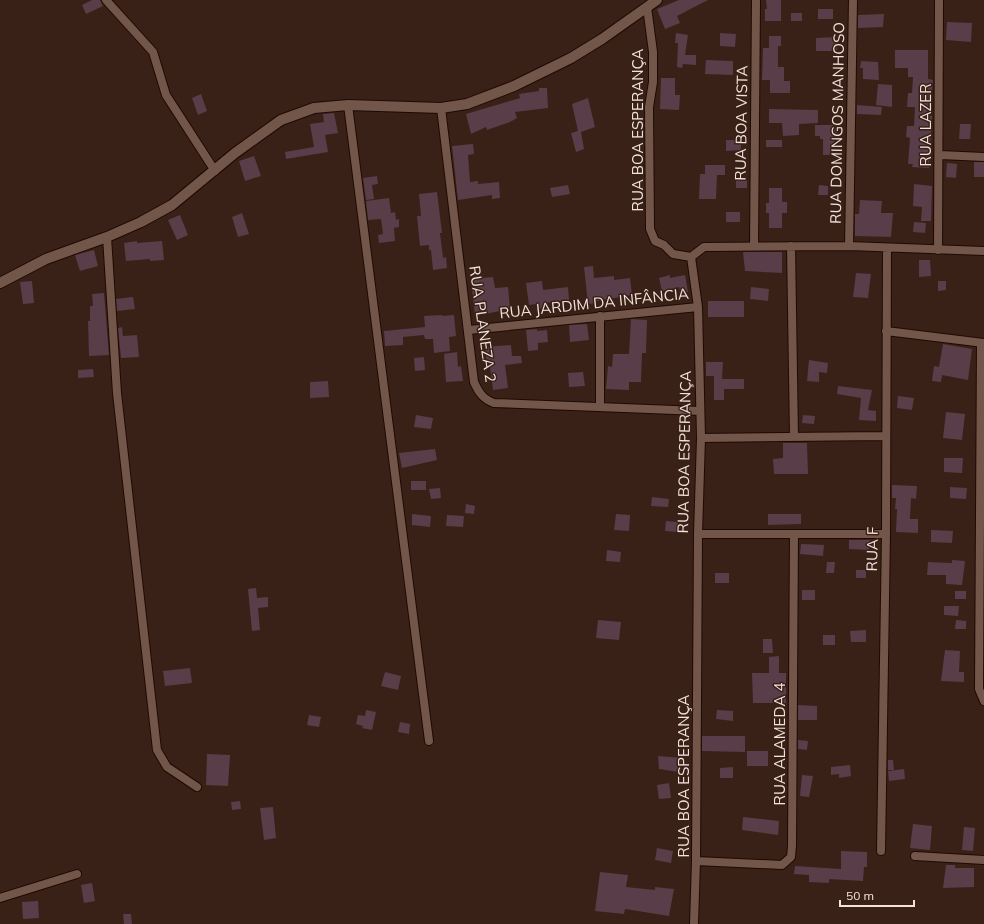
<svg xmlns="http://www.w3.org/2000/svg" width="984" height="924" font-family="Mulish,sans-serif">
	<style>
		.building { fill: #593d49 }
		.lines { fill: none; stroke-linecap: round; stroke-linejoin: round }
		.minor-casing { stroke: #1f0a03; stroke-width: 10 }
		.tertiary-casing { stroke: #1f0a03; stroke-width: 12 }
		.minor { stroke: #72564a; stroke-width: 8 }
		.tertiary { stroke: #72564a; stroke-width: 10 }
		.labels { text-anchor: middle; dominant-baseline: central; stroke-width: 3; stroke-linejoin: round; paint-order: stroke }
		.street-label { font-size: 15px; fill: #f3e2dc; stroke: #392117 }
	</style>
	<rect width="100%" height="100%" fill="#392117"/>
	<path class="building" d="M92 0H100L103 6 86 14 82 5Z
		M679 0H708L677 16 680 23 665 29 657 9Z
		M766 0H781V21H765V9H767Z
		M818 9H833V19H818Z
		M791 13H802V21H791Z
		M884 14 883 27 858 28V15Z
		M947 22 972 23 971 42 946 40Z
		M676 33 688 35 685 55H696V65L683 64 682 68 677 67 678 43H675Z
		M720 33 736 34 735 47 720 46Z
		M769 36H781V46H778V67H784V81H790V93H770V80H762L763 48H769Z
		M836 37 837 51H816V38Z
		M895 50H928V79L933 80 929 116H932L929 168 912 167 913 164H908L910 138 906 137 907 126H914L915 107H907L908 93H912L913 77H908V68H895Z
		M706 60 733 61V75L705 74Z
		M861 61 878 62 879 80 863 79V68H860Z
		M661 78H675V95H680L679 110 660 109Z
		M878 84 892 85V107L876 105Z
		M539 88H547L548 108 515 112 517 118 510 122 487 130 486 127 471 134 466 114 520 98 519 94 539 91Z
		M201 94 207 111 198 115 192 98Z
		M588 98 595 127 581 132 584 149 576 152 571 133 578 131 572 104Z
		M857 105 882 107 881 115 857 114Z
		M769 109 818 110V123L799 124V135L783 136 782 123H769Z
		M334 113 338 133 325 135 328 152 286 159 285 152 314 147 310 124 324 122 323 114Z
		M960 124H971L970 139H959Z
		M815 125H837L838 139H834L835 155H823V139H820V136H815Z
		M726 140H741V150L726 151Z
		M766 140H782V147H766Z
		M473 144 474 154 468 155 470 182 478 181V184L499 182 500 198 492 199V195L458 200 452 146Z
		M254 156 261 176 245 181 239 161Z
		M974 162H984V177H974Z
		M947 163 957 164 956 178 946 177Z
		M705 165H725V175H717L716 199H699L700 174H705Z
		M377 176 378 184 372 185 374 199 366 200 363 178Z
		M736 178H747V188H736Z
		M914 184 932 186 931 221H921L922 207 913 206Z
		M568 185 570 194 552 197 550 188Z
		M819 185 828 186V195H818Z
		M769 188H782V202H787V213H782V228H769V213H766V203H769Z
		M437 192 442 233H440L443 258 446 257 447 268 433 270 431 250H429V245L420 246 417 216H421L419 194Z
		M389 198 391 213 395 212 396 220 399 219V227L394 228 395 241 379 243 378 235 383 234 381 219 368 220 366 201Z
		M860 200 882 201 881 213H893L891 237 855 236V214H859Z
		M726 212H740V222H726Z
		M242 213 249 234 238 237 232 217Z
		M180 215 188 235 177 240 168 220Z
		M914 222 926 223 925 233 913 232Z
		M137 241V243L162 241 164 260 150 261V259L126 261 124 243Z
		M94 250 98 266 80 271 75 255Z
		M743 252H782V273L745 271Z
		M919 260H930L931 276 919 277Z
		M593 266 594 278 614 276V280L630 278 632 295 597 301V303L588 304 584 267Z
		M856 273 871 274 868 298 853 297Z
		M670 275V278L685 275 688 292 681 294 679 287 662 291 659 278Z
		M493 277 495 288 508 287 510 309 475 316 471 279Z
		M32 281 34 303 23 304 20 282Z
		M542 281 543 290 568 287 569 300 545 303 546 308 538 309 537 304 529 305 526 283Z
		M938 281H946V290L938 291Z
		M751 287 769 289 768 301 750 299Z
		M104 293 109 355 89 356 88 321H90V306H93L92 294Z
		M133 297 135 309 117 311 116 299Z
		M708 301H744V317H708Z
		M442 315V316L454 315 456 336 449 337 450 351 434 353 433 339H425L424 335 403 337V345L385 346 384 331 425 327 424 316Z
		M631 319 647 320 646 353H642L641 382H629V390L606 389 608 366 612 367 613 354H629Z
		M587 324 589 340 570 342 569 325Z
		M122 327 123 336 137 335 139 357 121 358 118 328Z
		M537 329V331L547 330 548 342 538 343V350L528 351 526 330Z
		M943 344 972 349 968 380 942 375 941 382 932 381 934 366 939 367Z
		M511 345 512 356H521L522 363 505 365 508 388 493 390 490 367H487L485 347Z
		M457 352 458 367 461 366 463 381 446 382 444 354Z
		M424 357 425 370 415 371 414 358Z
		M809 360 828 363 827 373 819 372V382L807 381Z
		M706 362H723L722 379H744V389H724V400H714V376H706Z
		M93 369 94 377 78 378V370Z
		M583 372 585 386 569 387 568 373Z
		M328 381 329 397 310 398V382Z
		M838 386 872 390 868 410 876 411V421L859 420 861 398 837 394Z
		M898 396 914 398 912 410 897 408Z
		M946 412 965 414 962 440 943 438Z
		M416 415 433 418 431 429 414 427Z
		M803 415 815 416 814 424 802 423Z
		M783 443H807L808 474H774L773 459 783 458Z
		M435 449 437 460 402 468 399 453Z
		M944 458H963L962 473 944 472Z
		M411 481H426V490H411Z
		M892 485 917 486 916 499 911 498 910 519H918V533L896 532 897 509H895L896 498H892Z
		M950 487 967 488 966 499 950 498Z
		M440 488 441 498 431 499 429 489Z
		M652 497 669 499 668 507 651 506Z
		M466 504 475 506 474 514 465 513Z
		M412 514 431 516 430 527 412 525Z
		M616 514 630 515 629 531 614 530Z
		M768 514H801V524L768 525Z
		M447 515 464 516 463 527 446 526Z
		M666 521 678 522 677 532 665 531Z
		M931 530 953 531 952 543 931 542Z
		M849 540H870L869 550 849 549Z
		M801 544 824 545 823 556 800 554Z
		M607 550 621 552 620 562 606 561Z
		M952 560 965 561 962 585 946 584V575H927L928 562 952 563Z
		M827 562H835L834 573H826Z
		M856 570H866V578H856Z
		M715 573H729V583H715Z
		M256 588 257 598 268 597V607L258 608 260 630 252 631 248 589Z
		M802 590H815V600H802Z
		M955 591H966V599H955Z
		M944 606H959L958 616 944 615Z
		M598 620 621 622 619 640 596 638Z
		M956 620 966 621V629H955Z
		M866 630V642H851L850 631Z
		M823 635H835V645H823Z
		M763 639H772L773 653H763Z
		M945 650 960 651 959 672H964V682L941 681Z
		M779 656V673H786V703H753L752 673H769V657Z
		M190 668 192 683 165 686 163 671Z
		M385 672 401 676 398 690 381 686Z
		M798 705 817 706V720H798Z
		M366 710 376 712 372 730 362 728 363 726 356 724 358 715 365 716Z
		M717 710 733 711V721L716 719Z
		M309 715 321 717 319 727 307 725Z
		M400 722 410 724 409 734 398 732Z
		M702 736H745V752L702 751Z
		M798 740 808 741 807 750 798 749Z
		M747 751H768V766H747Z
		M207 754 230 755 228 786 206 785Z
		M658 756 683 758 682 768 678 772 659 769Z
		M888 760H893L894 770H888Z
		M850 765 851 776 839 778V774L831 775V767Z
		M733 767V778H720V768Z
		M904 769 905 779 889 781 888 771Z
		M802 775 813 776 809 797 800 796Z
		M669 783 671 798 659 799 657 785Z
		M240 801 241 809 232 810 231 802Z
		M273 807 276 838 264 840 260 808Z
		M743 817 779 821 778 835 742 830Z
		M913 824 932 826 930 850 910 848Z
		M964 827 975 828 973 851 962 850Z
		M657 848 673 851 671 863 655 860Z
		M841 851 867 852V867H864L863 881 829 879V883L809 882V875L794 874 795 866 841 869Z
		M946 865H955V868H974V887L943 888Z
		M600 872 628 875 626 887 655 890V887L674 889 669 916 625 909 624 914 595 911Z
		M92 883 95 901 84 903 81 885Z
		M38 901 39 918 23 919 22 902Z
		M123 914H131L132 924H124Z"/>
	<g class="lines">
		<defs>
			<path id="minor" d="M106 0 153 52 166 95 215 171
				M647 7 653 52V82L649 107 650 229 655 241 664 245 673 254 691 257 698 307 701 438 698 534 696 861 694 924
				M348 105 429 741
				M441 108 474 382C479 393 483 399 494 403L700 411
				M940 155 984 157
				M107 237 117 393 157 750 167 767 197 787
				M754 246 756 0
				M791 246 794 437
				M849 246 853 0
				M938 250 939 0
				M691 257 704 247 849 246 984 251
				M469 330 698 307
				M886 331 984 343
				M981 343 979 689 984 701
				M600 406V316
				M701 438 885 436
				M698 534H886
				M881 851 886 534 887 248
				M915 856 984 860
				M696 861 782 865 791 857 792 846 794 534
				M0 898 77 874"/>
			<path id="tertiary" d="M0 283 46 259 107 237 141 222 172 205 235 153 281 120 314 108 348 105 441 108 467 104 514 86 571 58 602 39 657 0"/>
		</defs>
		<use href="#minor" class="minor-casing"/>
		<use href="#tertiary" class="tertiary-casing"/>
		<use href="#minor" class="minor"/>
		<use href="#tertiary" class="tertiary"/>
	</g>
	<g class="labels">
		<g class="street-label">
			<text transform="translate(741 123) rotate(-89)">RUA BOA VISTA</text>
			<text transform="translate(837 123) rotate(-89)">RUA DOMINGOS MANHOSO</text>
			<text transform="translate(925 125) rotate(-90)">RUA LAZER</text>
			<text transform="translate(637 130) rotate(-90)">RUA BOA ESPERANÇA</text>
			<text transform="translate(594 303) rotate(-6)">RUA JARDIM DA INFÂNCIA</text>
			<text transform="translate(483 324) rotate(82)">RUA PLANEZA 2</text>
			<text transform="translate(684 452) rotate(-89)">RUA BOA ESPERANÇA</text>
			<text transform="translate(872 549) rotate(-89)">RUA F</text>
			<text transform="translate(779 744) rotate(-90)">RUA ALAMEDA 4</text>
			<text transform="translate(683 776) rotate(-90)">RUA BOA ESPERANÇA</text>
		</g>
	</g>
	<path d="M840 900v6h74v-6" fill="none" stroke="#f3e2dc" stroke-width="2"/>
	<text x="846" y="900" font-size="12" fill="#f3e2dc" stroke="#392117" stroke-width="3" paint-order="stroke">50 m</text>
</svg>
